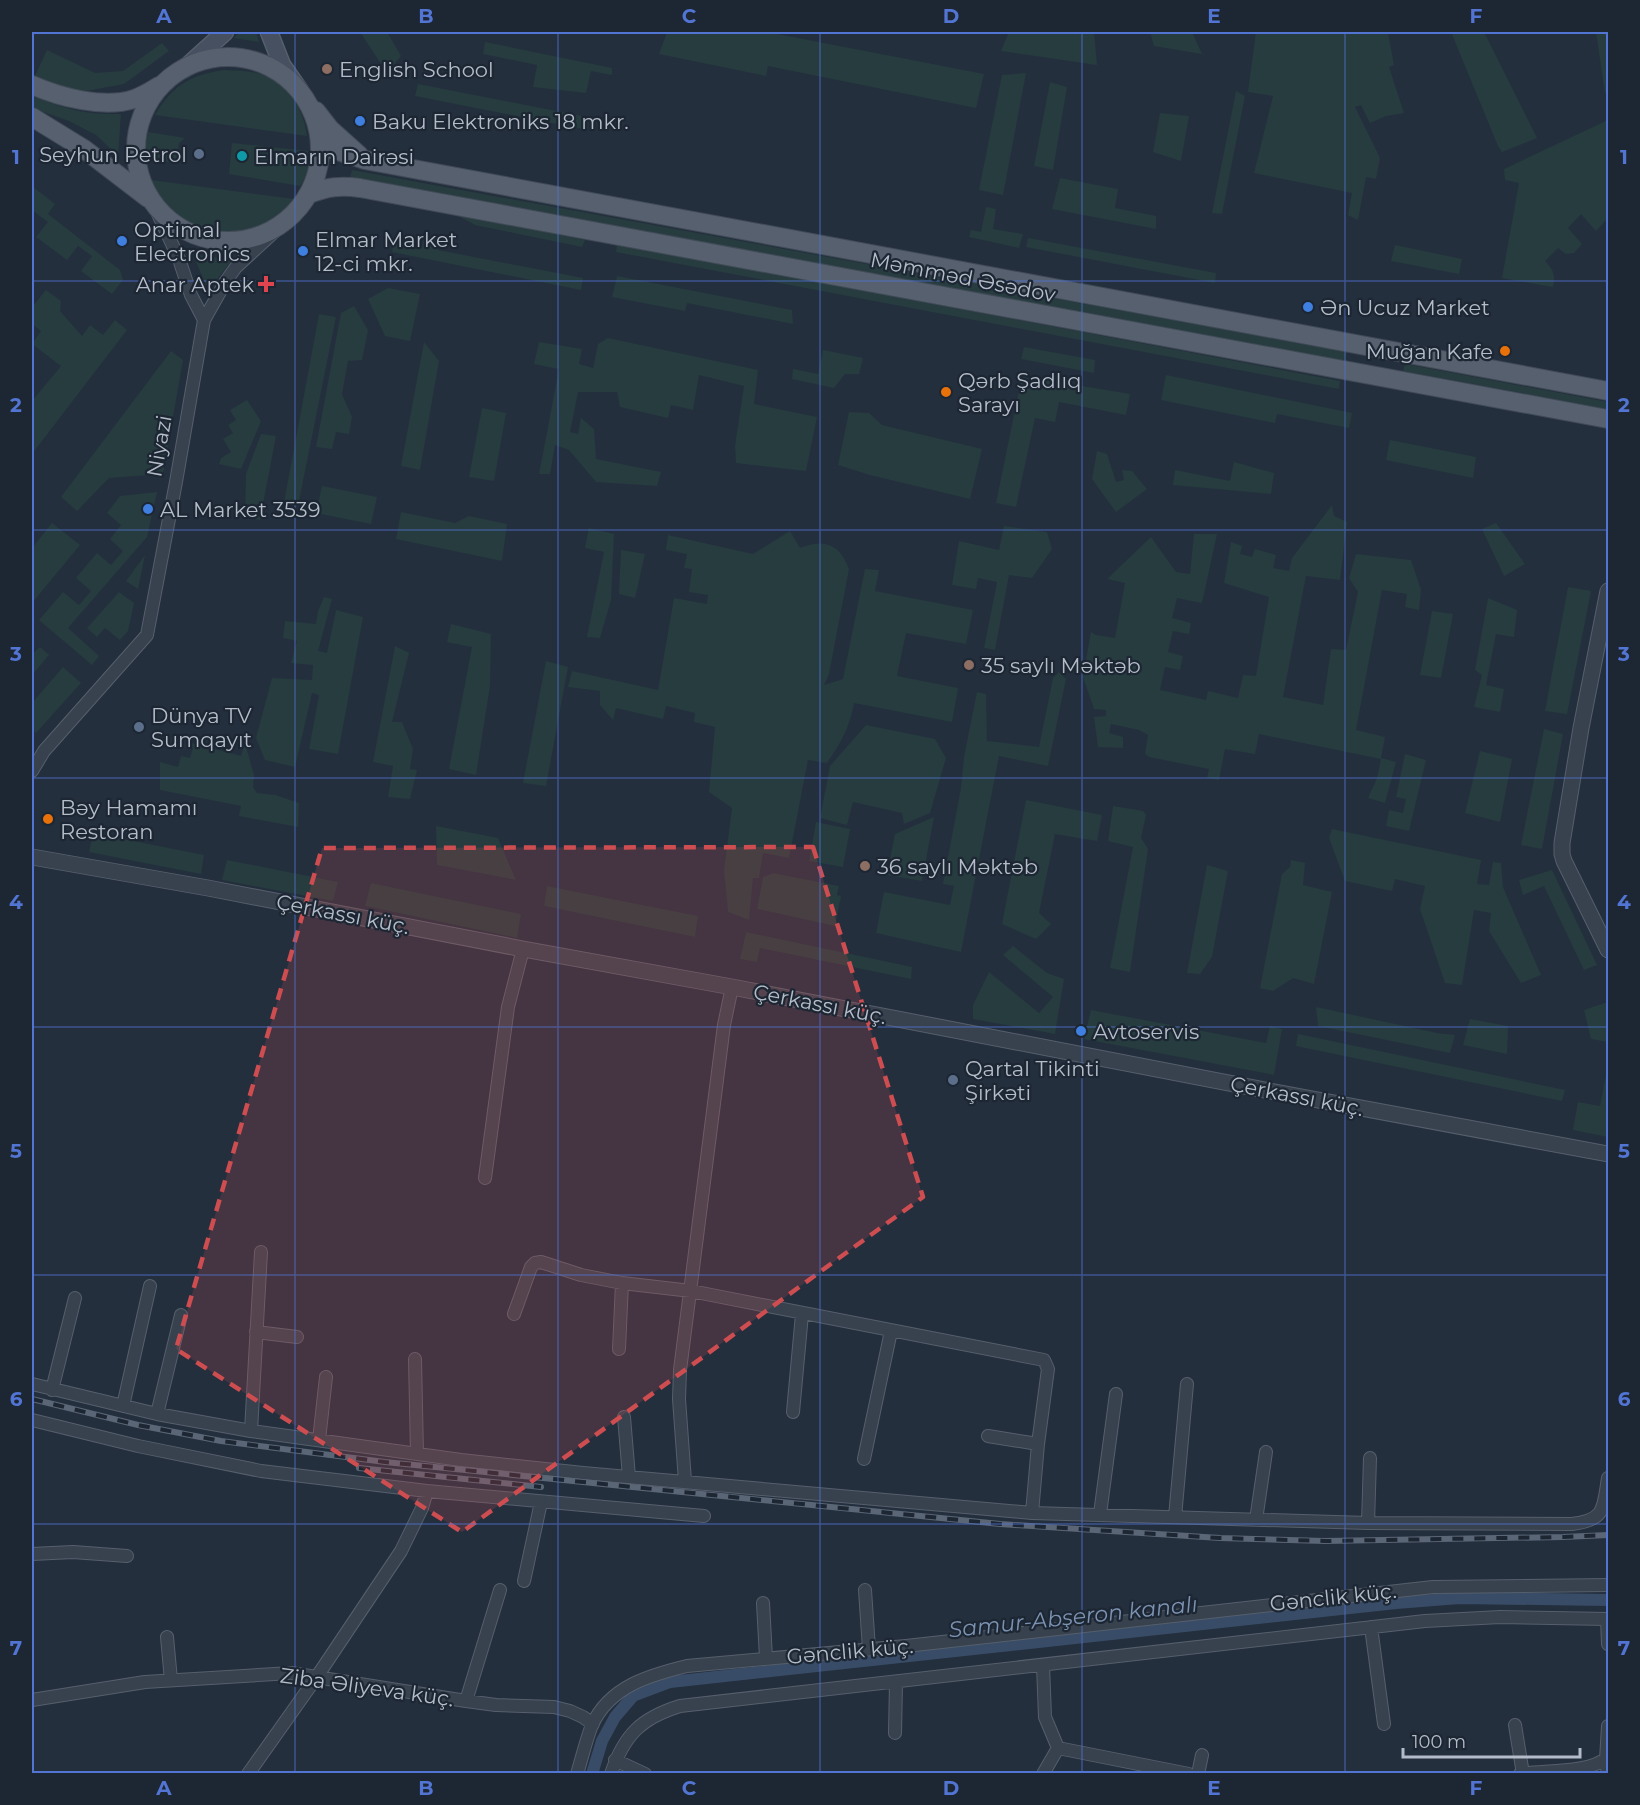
<svg xmlns="http://www.w3.org/2000/svg" width="1640" height="1805" font-family="Montserrat,sans-serif">
	<style>
		.green { fill: #263c3f }
		.lines { fill: none; stroke-linecap: round; stroke-linejoin: round }
		.canal { stroke: #394c67; stroke-width: 12 }
		.minor-casing { stroke: #565f6c; stroke-width: 14 }
		.tertiary-casing { stroke: #565f6c; stroke-width: 17 }
		.secondary-casing { stroke: #565f6c; stroke-width: 19 }
		.primary-casing { stroke: #414a57; stroke-width: 20 }
		.minor { stroke: #38414e; stroke-width: 12 }
		.tertiary { stroke: #38414e; stroke-width: 15 }
		.secondary { stroke: #465061; stroke-width: 16 }
		.primary { stroke: #56606e; stroke-width: 18 }
		.rail-casing { stroke: #5a6575; stroke-width: 6 }
		.rail { stroke: #1d2633; stroke-width: 4; stroke-dasharray: 11; stroke-linecap: butt }
		.marked { fill: #ce4d50; fill-opacity: 0.2; stroke: #ce4d50; stroke-width: 4.5; stroke-dasharray: 12 8; stroke-linejoin: round }
		.grid { fill: none; stroke: #5274d3; stroke-width: 1.5; stroke-opacity: 0.55 }
		.education-dot { fill: #8d6e63; stroke: #1d2633; stroke-width: 2 }
		.shop-dot { fill: #3f7fe0; stroke: #1d2633; stroke-width: 2 }
		.service-dot { fill: #5c6f8a; stroke: #1d2633; stroke-width: 2 }
		.culture-dot { fill: #0f9aa8; stroke: #1d2633; stroke-width: 2 }
		.health-dot { fill: #e0444e; stroke: #1d2633; stroke-width: 2 }
		.food-dot { fill: #e8710a; stroke: #1d2633; stroke-width: 2 }
		.labels { text-anchor: middle; dominant-baseline: central; stroke-width: 4.5; stroke-linejoin: round; paint-order: stroke }
		.poi-label { font-size: 21px; fill: #b4bcc9; stroke: #1d2633; text-anchor: start }
		.street-label { font-size: 21px; fill: #b4bcc9; stroke: #1d2633 }
		.water-label { font-size: 22px; font-style: italic; fill: #7c92b1; stroke: #1d2633 }
		.neatline { fill: none; stroke: #5274d3; stroke-width: 2 }
		.grid-label { font-size: 20px; text-anchor: middle; font-weight: bold; fill: #5274d3 }
	</style>
	<rect width="100%" height="100%" fill="#242f3e"/>
	<path class="green" d="M239 32H256L259 42 234 38Z
		M360 32H387L401 56 387 73Z
		M667 32H767L984 74 976 108 768 66 766 76 659 54Z
		M1009 32H1094L1097 65 1001 51Z
		M1150 32H1192L1202 54 1154 46Z
		M1256 32H1388L1394 65 1389 67 1404 113 1386 116 1370 123 1361 105 1355 107 1380 158 1376 179 1366 177 1358 220 1348 215 1352 193 1254 173 1273 96 1248 92Z
		M1451 32H1484L1537 138 1502 152 1498 146Z
		M1596 32H1608V93H1605Z
		M485 42 612 68V75L591 71 586 93 533 87 537 65 483 54Z
		M162 43 169 51 124 84 81 92 44 83 34 78 47 50 95 73 123 71Z
		M224 70C238 71 253 70 266 76 290 87 304 111 307 136L155 115C173 85 190 75 224 70Z
		M1026 73 1003 195 979 190 1002 75Z
		M1050 82 1067 87 1053 170 1034 166Z
		M418 84 587 117 583 129 415 96Z
		M1236 91 1245 96 1222 214 1212 213Z
		M32 96C65 109 85 115 121 114L118 156 96 135 69 121 32 108Z
		M1160 113 1189 116 1181 161 1153 152Z
		M1608 120V218L1596 231 1581 214 1568 228 1582 244 1574 253 1566 254 1558 248 1545 261C1553 269 1556 275 1553 287L1502 278 1519 183 1505 180 1504 169Z
		M148 132 185 138 179 143 177 159 180 163 146 160 145 146Z
		M232 143 308 151C310 165 308 174 300 186L229 174Z
		M352 170 1347 352 1345 361 350 177Z
		M1060 178 1118 189 1115 208 1156 216V229L1052 209Z
		M151 180 294 199C286 208 277 217 266 223 232 242 181 230 158 197 155 192 153 186 151 180Z
		M32 186 55 204 48 214 120 270 123 280 112 294 81 271 92 256 78 246 67 260 36 237 48 222 33 211H32Z
		M986 207 996 209 993 229 1023 234 1019 248 969 237 971 230 981 232Z
		M453 213 585 240 582 247 475 225Z
		M424 237 440 240 438 250 583 278 581 290 392 252 394 242 422 247Z
		M1028 238 1216 273 1215 283 1026 247Z
		M617 244 1340 381 1339 389 616 252Z
		M1395 245 1462 259 1459 274 1391 261Z
		M193 254 232 260 208 291Z
		M617 276 792 310 793 324 687 303 685 311 612 297Z
		M388 288 420 294 410 341 385 336 368 299Z
		M46 290 61 301 60 311 82 336 90 325 103 335 115 320 127 330 32 454V401L61 366 32 344 41 331 32 324V307Z
		M354 306 368 330 362 360 348 361 342 394 352 417 349 434 336 432 332 449 316 447 341 313Z
		M319 314 336 317 298 506 284 503Z
		M608 338 758 370 754 404 817 417 806 471 736 463 735 446 744 386 699 375 693 410 671 405 668 418 620 407 617 392H578L570 432 578 434 581 418 594 429 596 459 661 472 657 486 596 482 569 450 555 445 550 474H539L559 369 534 364 539 342 582 349 579 364 593 368 598 344Z
		M424 342 439 361 420 470 401 466Z
		M1024 347 1095 360 1094 373 1021 359Z
		M823 350 863 358 859 374H845L834 388 792 379 793 369 818 374Z
		M171 351 183 360 163 474 109 478 77 511 61 497Z
		M1405 364 1608 402V409L1403 371Z
		M1166 375 1352 413 1349 428 1277 414 1275 423 1161 400Z
		M1022 376 1130 394 1126 415 1059 402 1055 422 1035 418 1016 507 996 503Z
		M247 400 261 421 241 469 219 464 221 458 231 452 223 439 233 433 228 425 236 420 230 410Z
		M482 408 506 413 494 481 469 477Z
		M849 412 869 413 882 425 982 449 970 499 870 475 838 465Z
		M261 434 276 436 260 520 245 517 246 474Z
		M1390 440 1476 457 1473 478 1386 460Z
		M1097 451 1107 454 1116 482 1124 480 1122 470 1132 471 1147 489 1116 512 1092 479Z
		M1234 462 1274 473 1271 494 1173 485 1175 470 1230 481Z
		M322 486 377 497 371 524 316 513Z
		M157 492 147 537 68 628 99 656 92 665 39 620 63 592 79 605 91 591 76 578 97 553 111 565 123 551 110 539 121 525 107 513 120 496Z
		M1332 505 1334 516 1347 522 1340 580 1306 576 1283 697 1323 705 1331 649 1346 650 1358 592 1349 578 1356 554 1411 560 1421 590 1419 610 1405 607 1407 594 1382 590 1356 730 1385 737 1381 758 1396 762 1385 803 1368 798 1377 778 1381 759 1259 734 1255 754 1225 749 1219 780 1207 778 1209 769 1149 757 1145 754 1148 735 1139 730 1111 724 1109 733 1123 737V748L1098 747 1094 717 1106 716V710L1094 709 1083 677 1091 632 1096 635 1115 638 1125 583 1107 579 1151 537 1176 572 1190 574 1194 534H1217L1202 603 1177 598 1172 618 1191 623 1189 634 1173 631 1168 652 1183 656 1180 670 1165 667 1160 690 1206 700 1208 691 1238 698 1243 675 1256 676 1269 597 1224 583 1231 542 1242 546 1240 554 1252 557 1255 549 1276 555 1273 568 1289 571 1292 558Z
		M401 512 455 523 469 516 507 524 502 561 396 539Z
		M52 523 80 545 32 603V548Z
		M1496 523 1525 564 1504 576 1482 529Z
		M1004 526 1047 532 1052 549 1032 578 1009 575 995 650 984 648 997 582 978 578 976 589 952 585 959 541 999 550Z
		M589 528 614 534 611 600 600 638 587 637 604 552 585 548Z
		M790 531 800 548C824 538 840 544 849 569L829 674 824 685 843 679 865 569 879 570 875 591 973 610 966 644 906 633 897 676 958 688 952 722 854 703C849 729 842 741 827 763L808 760 789 858 763 853 759 878H753L749 920 728 912 724 870 732 808 709 792 715 727 694 722 695 713 666 706 663 719 616 708 613 720 600 705V691L568 687 572 671 658 690 674 598 707 604 708 595 689 592 692 569 684 568 687 554 666 550 668 535 753 554Z
		M621 550 645 554 635 598 619 594Z
		M145 555 138 589 126 581Z
		M1568 587 1591 591 1567 714 1545 711Z
		M119 592 134 603 128 631 120 640 105 628 97 637 87 628Z
		M324 597 332 599 318 651 327 653 336 610 363 617 338 754 309 749 319 695 312 693 295 767 265 760 256 738 272 678 312 680 313 665 291 663 297 641 283 638 285 621 316 624 318 611Z
		M1488 598 1517 610 1514 637 1496 634 1486 685 1504 689 1500 712 1474 707 1482 675 1475 670Z
		M1432 611 1453 614 1441 678 1420 675Z
		M451 624 491 634 490 686 476 775 449 769 472 647 447 642Z
		M395 646 409 653 392 722H402L413 749 410 769 417 770 410 799 388 797 393 766 373 762Z
		M40 647 49 655 32 675V654Z
		M546 661 568 667 546 786 523 783Z
		M63 667 81 683 36 733 32 730V703Z
		M1059 672 1066 679 1048 766 999 756 961 952 876 933 884 892 950 905 954 886 943 884 961 788 964 757 977 692 986 694 987 741 1039 747 1053 678Z
		M866 725 935 739 946 758 930 813 904 824 902 813 853 802 847 825 820 818 830 766Z
		M1544 729 1563 734 1542 849 1521 845Z
		M188 742 241 756 245 743 254 775 253 787 257 793 275 795 299 803 298 827 239 816 241 806 160 790V762L178 767 181 756 190 758 193 748 186 746Z
		M1480 751 1512 759 1500 822 1465 813Z
		M1405 754 1426 760 1409 831 1386 826 1389 810 1403 813 1406 799 1396 797Z
		M1026 800 1102 815 1097 841 1055 834 1039 913 1051 924 1036 939 1002 924Z
		M1113 806 1143 811 1146 815 1141 838 1148 849 1130 972 1110 968 1133 847 1108 841Z
		M934 817 922 881 887 875 895 834Z
		M816 822 850 829 843 867 809 861Z
		M436 826 498 838 516 880 437 865Z
		M1332 829 1481 860 1477 884 1489 885 1493 862 1501 863 1503 887 1541 975 1521 983 1489 931 1491 913 1474 910 1462 985 1445 983 1420 909 1425 886 1395 879 1392 891 1345 881 1329 838Z
		M93 833 204 855 201 874 89 852Z
		M227 860 338 882 333 901 222 880Z
		M1291 860 1305 863 1303 885 1332 892 1314 984 1293 978 1273 991 1260 988 1282 874 1290 867Z
		M1207 865 1228 871 1212 957 1200 974 1187 973Z
		M1552 870 1597 965 1584 970 1544 886 1523 895 1519 880Z
		M773 873 839 886 837 895 841 896 835 926 757 909 763 877Z
		M371 883 521 914 517 938 365 906Z
		M547 886 698 916 695 937 544 906Z
		M746 932 912 967 911 979 760 948 757 962 740 959Z
		M1013 946 1047 973 1064 979 1055 1034 973 1019V1005L989 972 1039 1013 1053 997 1003 955Z
		M1608 1002V1042L1591 1039 1584 1010Z
		M1316 1007 1437 1033 1455 1035 1450 1053 1318 1026Z
		M1091 1010 1266 1043 1270 1026 1282 1029 1274 1075 1084 1039Z
		M1470 1019 1508 1026 1507 1054 1463 1045Z
		M1298 1034 1565 1090 1562 1101 1296 1046Z
		M1608 1065V1137L1573 1130 1578 1102 1600 1106Z"/>
	<g class="lines">
		<path class="canal" d="M592 1774 602 1741 615 1717 633 1696 670 1682 1396 1603 1459 1598 1608 1600"/>
		<defs>
			<path id="minor" d="M204 320 226 281 236 267 285 222
				M32 771 44 751 147 635 176 482 204 320 191 295 179 259 153 203
				M485 1178 508 1007 523 949
				M514 1314 531 1267 535 1263 541 1262 581 1275 622 1283 691 1291 1044 1360 1048 1369 1038 1444 1032 1513
				M256 1332 297 1337
				M619 1349 622 1283
				M415 1359 417 1454
				M32 1384 157 1414 251 1431 461 1460 583 1473 1032 1513 1368 1523 1572 1524C1606 1520 1603 1508 1608 1478
				M52 1390 75 1298
				M123 1406 150 1286
				M793 1412 802 1314
				M157 1414 181 1315
				M624 1417 629 1477
				M32 1420 138 1446 261 1471 427 1491 704 1516
				M251 1431 261 1252
				M988 1436 1038 1444
				M319 1440 326 1377
				M864 1459 891 1331
				M685 1481 679 1399 680 1370 724 1025 732 987
				M1100 1514 1116 1394
				M1175 1517 1187 1384
				M1256 1520 1266 1452
				M1368 1523 1370 1458
				M32 1554 73 1552 127 1556
				M524 1581 541 1502
				M865 1590 869 1649
				M763 1603 766 1658
				M1607 1619 1608 1644
				M1371 1627 1384 1724
				M167 1637 171 1680
				M32 1700 145 1682 291 1673 466 1701 496 1705 554 1707 570 1711 583 1717 593 1724
				M466 1701 500 1590
				M1515 1725 1523 1774
				M895 1733 896 1683
				M1058 1748 1189 1774
				M615 1760 645 1774
				M248 1774 316 1678 401 1551 422 1508 427 1491
				M577 1774C582 1758 586 1740 592 1725 610 1686 650 1675 687 1666L906 1646 1433 1587 1608 1585
				M611 1774C624 1735 641 1718 680 1706L1425 1621 1500 1617 1608 1619
				M1043 1774 1058 1748 1045 1717 1043 1665
				M1198 1774 1202 1755
				M1520 1774C1546 1770 1588 1774 1608 1757
				M1608 1774 1606 1760 1608 1726"/>
			<path id="tertiary" d="M1608 591 1581 728 1562 843V854L1564 861 1608 950
				M32 857 208 888 523 949 732 987 1275 1092 1608 1154"/>
			<path id="secondary" d="M269 32 282 65 300 91
				M184 69 225 32"/>
			<path id="primary" d="M136 149a92 92 0 1 1 184 0a92 92 0 1 1-184 0Z
				M32 85C59 97 104 109 134 99 143 96 151 91 159 86
				M316 111 330 129 359 155
				M32 117 84 149 148 198
				M320 145 365 160 1608 391
				M309 194C327 187 341 185 360 188L1608 419"/>
		</defs>
		<use href="#minor" class="minor-casing"/>
		<use href="#tertiary" class="tertiary-casing"/>
		<use href="#secondary" class="secondary-casing"/>
		<use href="#primary" class="primary-casing"/>
		<use href="#minor" class="minor"/>
		<use href="#tertiary" class="tertiary"/>
		<use href="#secondary" class="secondary"/>
		<use href="#primary" class="primary"/>
		<defs>
			<path id="rail" d="M32 1399 138 1425 221 1441 385 1462 1000 1524 1220 1538 1325 1541 1563 1537 1608 1535
				M359 1468 541 1487"/>
		</defs>
		<use href="#rail" class="rail-casing"/>
		<use href="#rail" class="rail"/>
	</g>
	<path class="marked" d="M813 847 923 1197 462 1532 176 1349 322 848Z"/>
	<path class="grid" d="M295 32V1774M558 32V1774M820 32V1774M1082 32V1774M1345 32V1774M32 281H1608M32 530H1608M32 778H1608M32 1027H1608M32 1275H1608M32 1524H1608"/>
	<g class="education-dot">
		<circle cx="327" cy="69" r="6"/>
		<circle cx="969" cy="665" r="6"/>
		<circle cx="865" cy="866" r="6"/>
	</g>
	<g class="shop-dot">
		<circle cx="360" cy="121" r="6"/>
		<circle cx="122" cy="241" r="6"/>
		<circle cx="303" cy="251" r="6"/>
		<circle cx="1308" cy="307" r="6"/>
		<circle cx="148" cy="509" r="6"/>
		<circle cx="1081" cy="1031" r="6"/>
	</g>
	<g class="service-dot">
		<circle cx="199" cy="154" r="6"/>
		<circle cx="139" cy="727" r="6"/>
		<circle cx="953" cy="1080" r="6"/>
	</g>
	<circle class="culture-dot" cx="242" cy="156" r="6"/>
	<path class="health-dot" d="M263 275h6v6h6v6h-6v6h-6v-6h-6v-6h6z"/>
	<g class="food-dot">
		<circle cx="1505" cy="351" r="6"/>
		<circle cx="946" cy="392" r="6"/>
		<circle cx="48" cy="819" r="6"/>
	</g>
	<g class="labels">
		<g class="poi-label">
			<text x="339" y="69">English School</text>
			<text x="372" y="121">Baku Elektroniks 18 mkr.</text>
			<text x="187" y="154" text-anchor="end">Seyhun Petrol</text>
			<text x="254" y="156">Elmarın Dairəsi</text>
			<text x="134" y="229">Optimal<tspan x="134" dy="24">Electronics</tspan></text>
			<text x="315" y="239">Elmar Market<tspan x="315" dy="24">12-ci mkr.</tspan></text>
			<text x="254" y="284" text-anchor="end">Anar Aptek</text>
			<text x="1320" y="307">Ən Ucuz Market</text>
			<text x="1493" y="351" text-anchor="end">Muğan Kafe</text>
			<text x="958" y="380">Qәrb Şadlıq<tspan x="958" dy="24">Sarayı</tspan></text>
			<text x="160" y="509">AL Market 3539</text>
			<text x="981" y="665">35 saylı Məktəb</text>
			<text x="151" y="715">Dünya TV<tspan x="151" dy="24">Sumqayıt</tspan></text>
			<text x="60" y="807">Bәy Hamamı<tspan x="60" dy="24">Restoran</tspan></text>
			<text x="877" y="866">36 saylı Məktəb</text>
			<text x="1093" y="1031">Avtoservis</text>
			<text x="965" y="1068">Qartal Tikinti<tspan x="965" dy="24">Şirkәti</tspan></text>
		</g>
		<g class="street-label">
			<text transform="translate(963 277) rotate(11)">Məmməd Əsədov</text>
			<text transform="translate(159 446) rotate(-80)">Niyazi</text>
			<text transform="translate(343 914) rotate(11)">Çerkassı küç.</text>
			<text transform="translate(820 1004) rotate(11)">Çerkassı küç.</text>
			<text transform="translate(1297 1096) rotate(11)">Çerkassı küç.</text>
			<text transform="translate(1333 1597) rotate(-6)">Gənclik küç.</text>
			<text transform="translate(850 1651) rotate(-5)">Gənclik küç.</text>
			<text transform="translate(367 1687) rotate(8)">Ziba Əliyeva küç.</text>
		</g>
		<g class="water-label">
			<text transform="translate(1073 1617) rotate(-6)">Samur-Abşeron kanalı</text>
		</g>
	</g>
	<rect width="1640" height="1805" fill="none" stroke="#1d2633" stroke-width="66"/>
	<path d="M1403 1748v9h177v-9" fill="none" stroke="#b4bcc9" stroke-width="3"/>
	<text x="1412" y="1748" font-size="18" fill="#b4bcc9" stroke="#1d2633" stroke-width="4.5" paint-order="stroke">100 m</text>
	<rect x="33" y="33" width="1574" height="1739" class="neatline"/>
	<g class="grid-label">
		<text x="164" y="23">A</text>
		<text x="426" y="23">B</text>
		<text x="689" y="23">C</text>
		<text x="951" y="23">D</text>
		<text x="1214" y="23">E</text>
		<text x="1476" y="23">F</text>
		<text x="16" y="164">1</text>
		<text x="1624" y="164">1</text>
		<text x="16" y="412">2</text>
		<text x="1624" y="412">2</text>
		<text x="16" y="661">3</text>
		<text x="1624" y="661">3</text>
		<text x="16" y="909">4</text>
		<text x="1624" y="909">4</text>
		<text x="16" y="1158">5</text>
		<text x="1624" y="1158">5</text>
		<text x="16" y="1406">6</text>
		<text x="1624" y="1406">6</text>
		<text x="16" y="1655">7</text>
		<text x="1624" y="1655">7</text>
		<text x="164" y="1795">A</text>
		<text x="426" y="1795">B</text>
		<text x="689" y="1795">C</text>
		<text x="951" y="1795">D</text>
		<text x="1214" y="1795">E</text>
		<text x="1476" y="1795">F</text>
	</g>
</svg>
